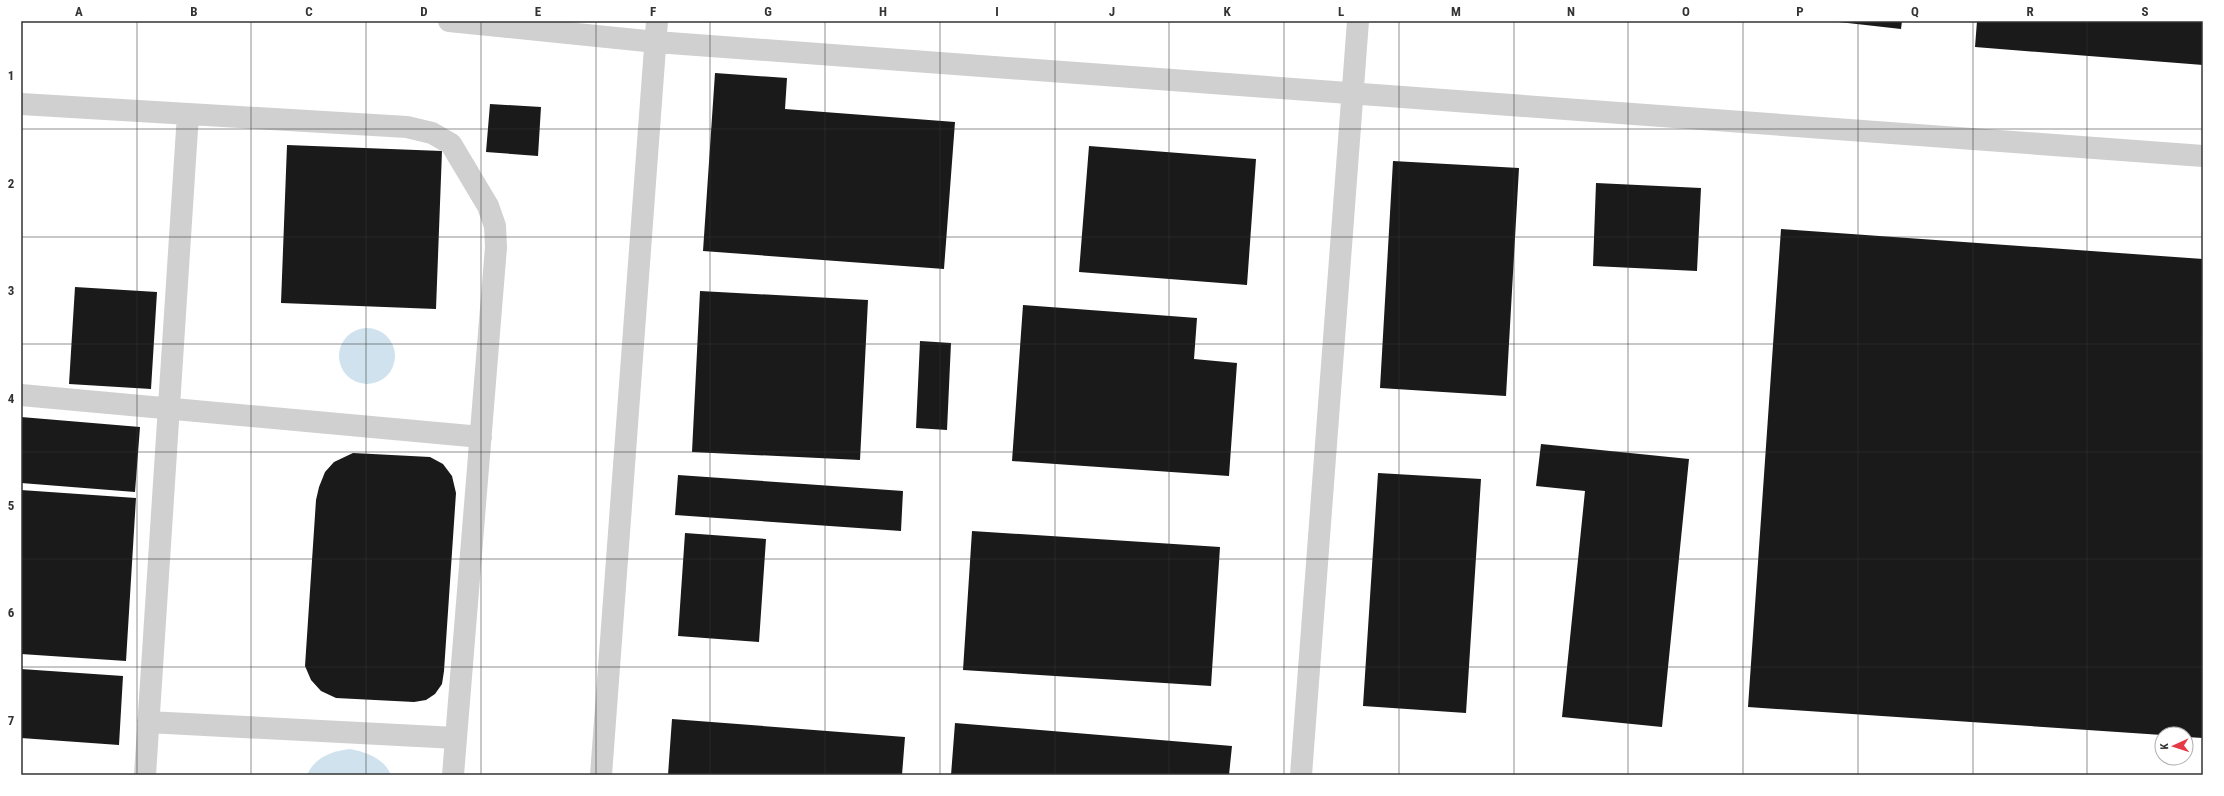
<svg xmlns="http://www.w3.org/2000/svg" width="2224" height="796" font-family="'Roboto Condensed',sans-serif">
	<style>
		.water { fill: #cfe2ee }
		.building { fill: #1a1a1a }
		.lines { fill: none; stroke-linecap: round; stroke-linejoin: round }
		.street { stroke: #d0d0d0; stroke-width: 22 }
		.grid { fill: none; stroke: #333; stroke-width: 1; stroke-opacity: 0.55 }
		.neatline { fill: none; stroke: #333; stroke-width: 1.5 }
		.grid-label { font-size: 13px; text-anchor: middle; font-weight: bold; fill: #333 }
	</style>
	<rect width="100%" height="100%" fill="#fff"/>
	<path class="water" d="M339 356a28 28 0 1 1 56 0a28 28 0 1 1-56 0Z
		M350 749C366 752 384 758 391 775H307C315 757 332 751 350 749Z"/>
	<path class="building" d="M1830 21H1902L1901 29Z
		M1977 21H2203V65L1975 47Z
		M715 73 787 78 785 109 955 122 944 269 703 251Z
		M490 104 541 107 538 156 486 152Z
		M287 145 442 151 436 309 281 303Z
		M1089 146 1256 159 1247 285 1079 272Z
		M1393 161 1519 168 1506 396 1380 388Z
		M1596 183 1701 188 1697 271 1593 266Z
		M1781 229 2203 259V738L2186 737V734L2162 735 1748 707Z
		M75 287 157 292 151 389 69 384Z
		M700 291 868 300 860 460 692 452Z
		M1023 305 1197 318 1194 359 1237 363 1229 476 1012 461Z
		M920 341 951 343 947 430 916 428Z
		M21 417 140 427 135 492 21 483Z
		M1541 444 1689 459 1662 727 1562 717 1585 491 1536 486Z
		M353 453 430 457 443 464 452 476 456 493 444 671 442 684 435 694 426 700 414 702 336 698 321 691 311 680 305 666 316 500 319 487 325 472 334 462Z
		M1378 473 1481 479 1466 713 1363 706Z
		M678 475 903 491 901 531 675 515Z
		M21 490 136 498 126 661 21 654Z
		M972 531 1220 547 1211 686 963 670Z
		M685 533 766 539 759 642 678 636Z
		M21 669 123 676 119 745 21 738Z
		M672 719 905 737 902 775H668Z
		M955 723 1232 746 1229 775H951Z"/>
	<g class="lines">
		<path class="street" d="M449 21 656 42 2203 156
			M21 104 407 127 432 133 451 144 488 206 495 226 496 247 453 775
			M21 395 481 437
			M148 722 456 738
			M145 775 188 114
			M601 775 657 21
			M1301 775 1358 21"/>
	</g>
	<path class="grid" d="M137 21V775M251 21V775M366 21V775M481 21V775M596 21V775M710 21V775M825 21V775M940 21V775M1055 21V775M1169 21V775M1284 21V775M1399 21V775M1514 21V775M1628 21V775M1743 21V775M1858 21V775M1973 21V775M2087 21V775M21 129H2203M21 237H2203M21 344H2203M21 452H2203M21 559H2203M21 667H2203"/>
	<rect width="2224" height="796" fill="none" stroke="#ffffff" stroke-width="44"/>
	<g transform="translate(2174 746) rotate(267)"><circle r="19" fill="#ffffff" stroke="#adadad"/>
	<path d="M0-3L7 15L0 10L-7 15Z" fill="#e63946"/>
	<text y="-6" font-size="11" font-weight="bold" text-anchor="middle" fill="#333333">K</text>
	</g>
	<rect x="22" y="22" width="2180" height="752" class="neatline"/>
	<g class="grid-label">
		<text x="79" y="16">A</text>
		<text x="194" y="16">B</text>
		<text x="309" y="16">C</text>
		<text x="424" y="16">D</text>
		<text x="538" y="16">E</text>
		<text x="653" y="16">F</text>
		<text x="768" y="16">G</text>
		<text x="883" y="16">H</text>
		<text x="997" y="16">I</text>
		<text x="1112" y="16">J</text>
		<text x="1227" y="16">K</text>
		<text x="1341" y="16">L</text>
		<text x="1456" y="16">M</text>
		<text x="1571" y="16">N</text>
		<text x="1686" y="16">O</text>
		<text x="1800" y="16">P</text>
		<text x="1915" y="16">Q</text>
		<text x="2030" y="16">R</text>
		<text x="2145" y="16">S</text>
		<text x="11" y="80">1</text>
		<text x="11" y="188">2</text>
		<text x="11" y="295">3</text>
		<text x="11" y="403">4</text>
		<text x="11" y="510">5</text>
		<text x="11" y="617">6</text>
		<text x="11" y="725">7</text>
	</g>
</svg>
